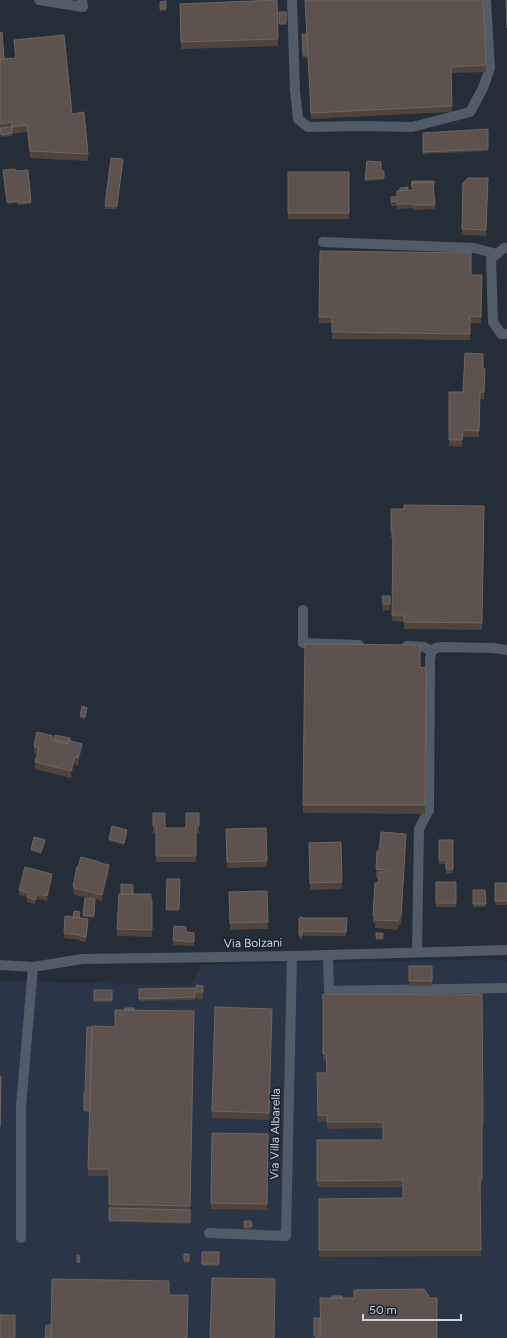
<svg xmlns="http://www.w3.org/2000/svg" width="507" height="1338" font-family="Figtree,sans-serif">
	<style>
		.built { fill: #2a3647 }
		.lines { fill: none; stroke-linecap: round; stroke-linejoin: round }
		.minor { stroke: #525c69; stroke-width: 10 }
		.wall { fill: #4f433c }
		.shaded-wall { fill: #383433 }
		.building { fill: #5d524d; stroke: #6e6663 }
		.labels { text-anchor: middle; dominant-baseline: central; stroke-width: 3.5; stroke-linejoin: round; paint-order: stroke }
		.street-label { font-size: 12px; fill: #cdd3db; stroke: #1a232e }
	</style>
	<rect width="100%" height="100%" fill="#242d38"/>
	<path class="built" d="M499 959 507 961V1338H0V981L191 985 201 965Z"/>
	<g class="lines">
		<path class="minor" d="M39 0 83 7 82 0
			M292 0 295 91 298 119 308 127 363 126 412 127 470 112 483 88 490 68 486 0
			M323 242 474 248 497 254
			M507 248H504L491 259 493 322 501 334H507
			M303 610V643L359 645
			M407 646 424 647 432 651 436 648 441 647 493 648 507 650
			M417 952 419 829 429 810 430 658 432 651
			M328 955 329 991 507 988
			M0 965 33 967 82 959 292 956 507 950
			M209 1233 286 1236 292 956
			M21 1238V1106L33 967"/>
	</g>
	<path class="wall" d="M277 0 278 46 181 49 180 4Z
		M305 0H483L486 72 451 73 452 112 311 119 308 57V58H303L302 34H307Z
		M166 1V11H160V2Z
		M279 12H286V25H279Z
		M0 33 4 59 15 58 14 40 72 114 88 154V161L30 158 27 132 12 134V136L1 137 0 130Z
		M488 129V151L423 154V133Z
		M123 159 117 209H105V206Z
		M15 171 31 202V204L18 205V203L7 204 3 172Z
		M381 171H384V180L365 181V179Z
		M288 172H349V219H288Z
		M488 178 486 236 462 235 463 183Z
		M412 181 435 205V209L413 210V208L397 209V206H391V197H397L408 190H412L413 187H411Z
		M320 251 471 275 482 281 481 323H470V340L332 339V323H319Z
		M483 369H485L484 399H480L479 437H463L462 447 449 446V392H463Z
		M484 506 482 630 404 629V622L392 621 393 538H391V509H404Z
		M382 596H390V610L383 611Z
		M305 644 426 668 425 814 303 813Z
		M87 710 85 719 80 718V716Z
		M53 740H70L82 750 78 765 75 764 71 778 35 769V762L37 754 34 753V746Z
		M153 813 165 828H186L199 813V833H196V862H156V833H153Z
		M266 828 267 867 227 868 226 829Z
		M127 832 124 845 109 841V839Z
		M439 840H453V873L446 874V864H439Z
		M45 842 41 854 31 851V849Z
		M341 842 342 889 310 890 309 843Z
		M406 842 401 925 399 924 398 930 375 928V923H373V915L378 878H376V869L379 851Z
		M100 863 109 872 102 901 95 899 94 918 83 917V915L89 898 74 895V893L73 892V886L78 867Z
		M52 879 47 901 38 899 35 904 27 902V897L19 895V890Z
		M167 879H180L179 911H166Z
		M436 882H456V907H436Z
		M495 883H507V905H495Z
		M473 890H485L486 907H473Z
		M267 891 268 929 230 930 229 892Z
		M121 894H133L152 901V937L117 936V929Z
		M79 918 88 923 86 942 80 941V940L64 938V933Z
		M299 918H347L346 936H302V939H299Z
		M186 932 194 933V946L173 945V940Z
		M376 933H383V940H376Z
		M409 966H432V986H409Z
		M196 985 203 986V999H196Z
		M195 988V1000L139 1001V989Z
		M94 990H112V1002H94Z
		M323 994 453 995 482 994 483 1128H482V1185H480L481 1256 319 1257V1199L403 1198V1187H317V1140H383V1128L327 1129V1121L318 1122 317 1073H327L326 1060H323Z
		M215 1007 272 1009 269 1120 212 1118Z
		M134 1010 194 1011 190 1224 109 1222V1176H88L90 1112H84V1093H85L115 1027Z
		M212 1133 268 1134 267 1210 211 1209Z
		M244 1221H251L252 1229H244Z
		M202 1252H219V1266H202Z
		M184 1254H189V1263H184Z"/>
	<path class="shaded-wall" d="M82 744V750L78 765V758Z
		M75 757V764L71 778V771Z
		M406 834V842L401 925V916Z
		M109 865V872L102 901V895Z
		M52 874V879L47 901V896Z
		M38 894V899L35 904V900Z"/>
	<path class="building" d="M277 0 278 39 181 42 180 4Z
		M305 0H483L486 65 451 67 452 106 311 113Z
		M506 0H507V28Z
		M166 1V9H160V2Z
		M279 12H286V23H279Z
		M2 32 4 58 0 59V33Z
		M302 34H307L308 55H303Z
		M64 35 72 114 84 112 88 154 30 151 27 125 12 127V122L0 124V59L16 58 14 40Z
		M12 127V133L1 135 0 128Z
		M488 129V149L423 152V133Z
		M111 158 123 159 117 206H105Z
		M367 161 381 162V171H384V178L365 179Z
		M15 169V171L28 170 31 202 18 203V201L7 202 3 170Z
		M288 172H349V213H288Z
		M468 178H488L486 230 462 229 463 183Z
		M412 181H434V185L433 182 412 183V185H411Z
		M433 182 435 205H413V204H397V201L391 202V197H397V191L413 190 412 183Z
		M408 187V190L400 191V188Z
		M320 251 471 253V275H482L481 317 470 316V334L332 332V317H319Z
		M465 353 483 354V369H485L484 392H480L479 431 463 430 462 440H449V392H463Z
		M404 505 484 506 482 623 404 622V615H392L393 531H391V509H404Z
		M382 596H390V604H383Z
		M305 644 420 645V667L426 668 425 805H303Z
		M82 706 87 708 85 717 80 716Z
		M37 732 53 736 52 740 66 743 68 744V740L82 744 78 758 75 757 71 771 35 762 39 748 34 746Z
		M55 735 70 738 68 744 54 740Z
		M153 813H165V828H186V813H199V826H196V856H156V826H153Z
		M112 826 127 830 124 843 109 839Z
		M266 828 267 861 227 862 226 829Z
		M381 832 406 834 401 916H399L398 921 375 920V915H373L375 883H378L379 872H387V870L376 869 377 851H379Z
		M34 837 45 840 41 852 31 849Z
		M439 840H453V869H446V860H439Z
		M341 842 342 882 310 883 309 843Z
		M81 857 100 862V863L109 865 102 895 74 888 75 886H73L77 867H78Z
		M25 867 52 874 47 896 38 894 35 900 27 897 29 893 19 890Z
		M167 879H180L179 909H166Z
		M436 882H456V903H436Z
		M495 883H507V901H495Z
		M121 884 133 885V894H121Z
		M473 890H485L486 904H473Z
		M267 891 268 922 230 923 229 892Z
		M119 894H151V901H152V930L117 929Z
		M85 898 95 899 94 916 83 915Z
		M74 911 80 912 79 918 73 917Z
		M65 916 88 919 86 937 80 936V935L64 933Z
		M302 917V918H347L346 932 302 931V935H299V918Z
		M174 926 186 927V932L194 933V942L173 940Z
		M376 933H383V938L376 937Z
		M409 966H432V981H409Z
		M196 985 203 986V992H196Z
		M195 988V997L139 999V989Z
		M94 990H112V1000H94Z
		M323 994 453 995 482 994 483 1122H482V1179H480L481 1250H319V1199L403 1198V1180L317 1181V1140H383V1122H327V1115H318L317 1073H327L326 1054H323Z
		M215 1007 272 1009 269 1113 212 1111Z
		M125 1008H134V1010H125Z
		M115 1010 194 1011 190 1206 109 1204V1169H88L92 1026 115 1027Z
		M87 1027H92L90 1110H84V1093H85Z
		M0 1076H1L0 1127Z
		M212 1133 268 1134 267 1204 211 1203Z
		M109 1208 190 1210V1222L109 1220Z
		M244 1221H251L252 1226 244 1227Z
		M202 1252H219V1264H202Z
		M184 1254H189V1261L184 1260Z
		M77 1255H79L80 1262H77Z
		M212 1278 275 1279 274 1338H210Z
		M52 1279 169 1281V1295H188L187 1338H51Z
		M424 1289 430 1298H437V1338H321L320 1298H354V1290Z
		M332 1296H342V1298H332Z
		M0 1315H15V1338H0Z
		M314 1318H320V1338H316V1336H314Z
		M46 1325H51V1338H45Z"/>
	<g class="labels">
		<g class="street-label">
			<text transform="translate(253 943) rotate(-1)">Via Bolzani</text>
			<text transform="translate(275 1134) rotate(-89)">Via Villa Albarella</text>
		</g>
	</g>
	<path d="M363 1314v6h98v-6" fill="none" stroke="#cdd3db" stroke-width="2"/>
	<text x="369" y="1314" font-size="12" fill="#cdd3db" stroke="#1a232e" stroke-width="3" paint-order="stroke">50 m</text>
</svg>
